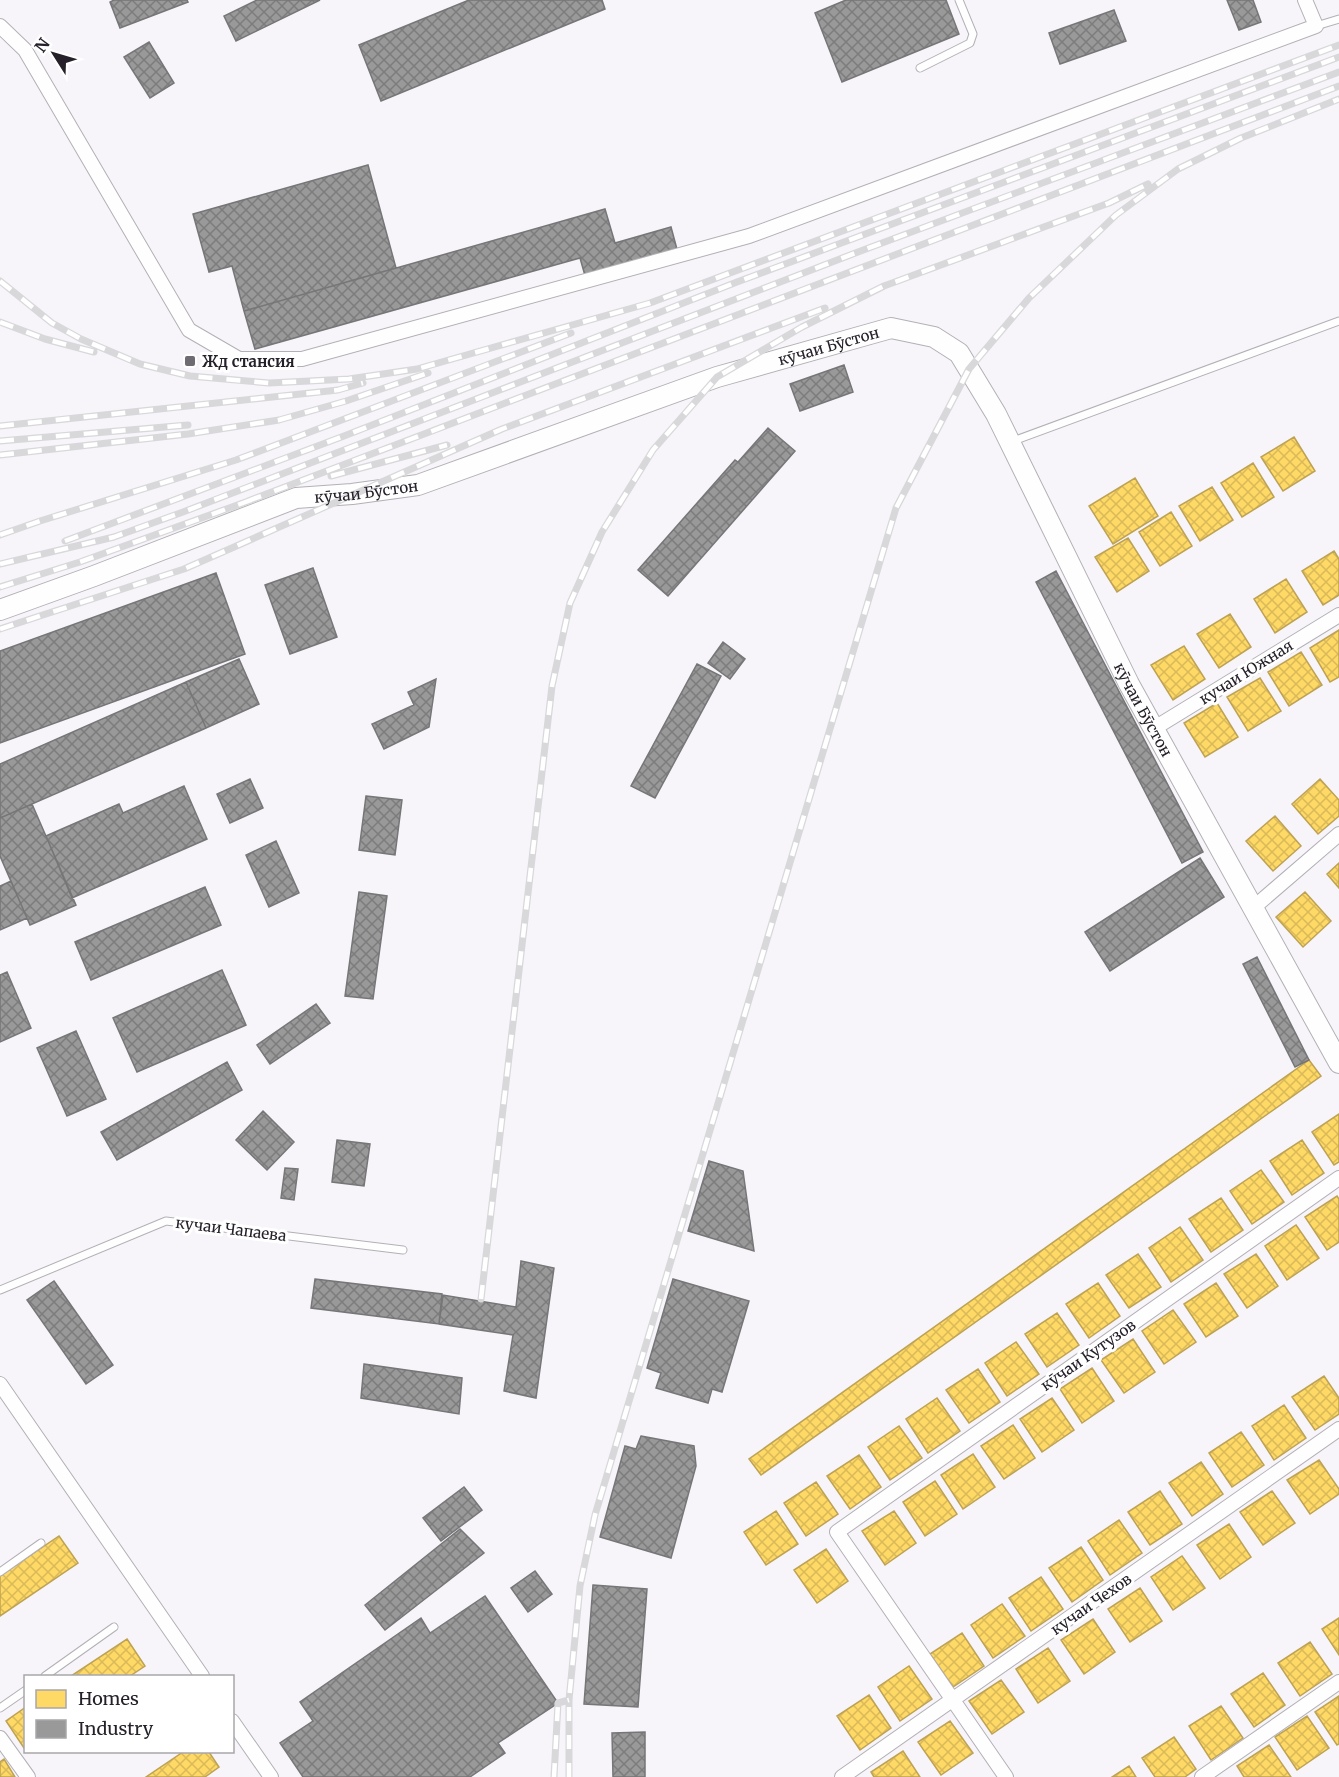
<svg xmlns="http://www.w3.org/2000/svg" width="1339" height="1777" font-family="Merriweather,serif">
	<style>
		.homes { fill: url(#homes-cross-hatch); stroke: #bea254; stroke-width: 1.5 }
		.industry { fill: url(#industry-cross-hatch); stroke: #767577; stroke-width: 1.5 }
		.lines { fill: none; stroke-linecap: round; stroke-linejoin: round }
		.service-casing { stroke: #b3b0b6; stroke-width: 9 }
		.minor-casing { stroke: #b3b0b6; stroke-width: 16 }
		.secondary-casing { stroke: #b3b0b6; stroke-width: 22 }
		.service { stroke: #fefefe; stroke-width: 7 }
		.minor { stroke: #fefefe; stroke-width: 14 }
		.secondary { stroke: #fefefe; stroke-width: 20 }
		.rail-casing { stroke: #d8d7da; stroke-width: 7 }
		.rail { stroke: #fff; stroke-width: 4.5; stroke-dasharray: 14; stroke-linecap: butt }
		.poi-dot { fill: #6e6b72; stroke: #fff; stroke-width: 2 }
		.labels { text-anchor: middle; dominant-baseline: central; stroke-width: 6; stroke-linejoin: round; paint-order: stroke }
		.street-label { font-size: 15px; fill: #252029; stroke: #fff }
		.poi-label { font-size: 15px; font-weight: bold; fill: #252029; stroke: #fff; text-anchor: start }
	</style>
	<defs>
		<pattern id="homes-cross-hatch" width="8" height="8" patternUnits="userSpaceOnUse" patternTransform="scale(1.5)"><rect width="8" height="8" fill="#ffd966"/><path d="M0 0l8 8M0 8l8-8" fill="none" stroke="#daba58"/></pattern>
		<pattern id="industry-cross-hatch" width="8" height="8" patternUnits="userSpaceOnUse" patternTransform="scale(1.5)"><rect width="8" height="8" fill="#999"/><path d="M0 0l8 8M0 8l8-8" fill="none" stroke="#7d7c7d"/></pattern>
	</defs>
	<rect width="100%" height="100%" fill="#f7f5fa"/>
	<path class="homes" d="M1294 437 1315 471 1283 491 1261 457Z
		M1253 463 1274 497 1242 517 1221 483Z
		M1135 478 1158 516 1113 544 1089 506Z
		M1212 487 1233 520 1200 541 1179 506Z
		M1171 512 1192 546 1160 566 1139 532Z
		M1128 538 1149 571 1117 592 1095 557Z
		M1334 551 1339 559V595L1323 605 1302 571Z
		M1286 579 1307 612 1275 633 1254 599Z
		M1230 614 1251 647 1219 668 1197 634Z
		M1339 630V677L1330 682 1310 648Z
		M1184 646 1205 679 1173 700 1151 665Z
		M1301 652 1322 685 1289 706 1268 672Z
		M1260 678 1281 711 1248 731 1227 697Z
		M1217 703 1238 737 1205 757 1184 723Z
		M1320 779 1339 800V816L1318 834 1292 804Z
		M1275 816 1301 846 1273 871 1246 841Z
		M1339 863V888L1327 874Z
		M1305 892 1331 921 1303 947 1276 917Z
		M1309 1060 1321 1076 761 1475 749 1459Z
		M1339 1114V1162L1334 1165 1312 1132Z
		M1302 1140 1324 1173 1292 1195 1270 1161Z
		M1261 1170 1284 1202 1252 1224 1230 1191Z
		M1337 1196 1339 1199V1242L1327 1250 1305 1217Z
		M1221 1198 1243 1230 1211 1252 1189 1219Z
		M1296 1225 1319 1258 1287 1280 1265 1246Z
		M1180 1227 1203 1260 1171 1282 1149 1248Z
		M1138 1254 1161 1287 1129 1308 1106 1275Z
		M1256 1254 1278 1286 1247 1308 1224 1274Z
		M1098 1283 1120 1316 1089 1338 1066 1304Z
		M1216 1283 1238 1316 1206 1337 1184 1304Z
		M1173 1310 1196 1342 1164 1364 1142 1331Z
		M1057 1313 1079 1345 1047 1367 1025 1334Z
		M1133 1339 1155 1372 1124 1393 1101 1360Z
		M1016 1342 1039 1374 1007 1396 985 1363Z
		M1092 1368 1114 1401 1082 1423 1060 1389Z
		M978 1369 1000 1402 969 1423 946 1390Z
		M1324 1376 1339 1398V1414L1315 1430 1292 1397Z
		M937 1398 960 1431 928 1453 906 1419Z
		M1052 1398 1074 1430 1042 1452 1020 1419Z
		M1284 1405 1306 1438 1274 1460 1252 1426Z
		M1013 1425 1035 1458 1004 1479 981 1446Z
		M899 1426 922 1458 890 1480 868 1447Z
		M1241 1432 1264 1465 1232 1487 1209 1453Z
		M973 1454 995 1487 963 1509 941 1475Z
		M859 1455 881 1487 850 1509 827 1476Z
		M1319 1460 1339 1489V1494L1310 1514 1287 1480Z
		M1201 1462 1223 1494 1192 1516 1169 1483Z
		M935 1481 957 1514 925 1536 903 1502Z
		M816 1482 838 1514 806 1536 784 1503Z
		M1160 1491 1182 1524 1150 1545 1128 1512Z
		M1272 1491 1295 1523 1263 1545 1240 1512Z
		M776 1511 798 1544 766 1565 744 1532Z
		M894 1511 916 1543 885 1565 862 1531Z
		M1119 1520 1142 1553 1110 1575 1088 1541Z
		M1229 1524 1251 1557 1220 1579 1197 1545Z
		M59 1536 78 1563 0 1616V1576Z
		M1081 1547 1103 1580 1072 1602 1049 1568Z
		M826 1549 848 1581 817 1603 794 1570Z
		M1182 1556 1205 1588 1173 1610 1151 1577Z
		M1041 1577 1063 1609 1031 1631 1009 1598Z
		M1140 1588 1162 1621 1130 1642 1108 1609Z
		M1002 1604 1025 1636 993 1658 971 1625Z
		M1339 1618V1655L1322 1629Z
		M1093 1619 1115 1652 1084 1674 1061 1640Z
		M962 1633 984 1666 953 1687 930 1654Z
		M127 1639 145 1666 130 1676H71Z
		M1310 1642 1332 1674 1300 1696 1278 1663Z
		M1048 1648 1070 1681 1038 1703 1016 1669Z
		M909 1666 932 1699 900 1721 878 1687Z
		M1263 1673 1285 1705 1254 1727 1231 1694Z
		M1001 1680 1024 1712 992 1734 969 1701Z
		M869 1695 891 1728 860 1750 837 1716Z
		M1339 1696V1744L1337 1745 1315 1712Z
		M1221 1706 1243 1738 1211 1760 1189 1726Z
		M26 1707V1747L24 1748 6 1721Z
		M1307 1716 1329 1748 1297 1770 1275 1737Z
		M950 1721 973 1753 941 1775 918 1742Z
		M1174 1737 1196 1769 1185 1777H1155L1142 1758Z
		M1269 1745 1291 1777H1244L1237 1766Z
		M903 1751 920 1777H874L871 1772Z
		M183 1752H209L219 1767 205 1777H146Z
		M4 1759 15 1777H0V1762Z
		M1129 1766 1136 1777H1112Z"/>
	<path class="industry" d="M114 0H187L188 2 120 28 110 2Z
		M257 0H320L236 41 224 16Z
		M469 0H602L605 9 381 101 359 45Z
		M846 0H946L959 34 842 82 815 13Z
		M1227 0H1253L1261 22 1239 30Z
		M1114 10 1126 41 1060 64 1049 33Z
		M149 42 174 83 150 98 124 57Z
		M368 165 396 268 244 311 232 266 209 272 193 214Z
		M605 209 615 243 671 227 678 253 586 279 580 258 255 349 244 311Z
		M844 365 853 392 800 411 790 384Z
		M768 428 795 451 668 596 638 570 735 460 738 462Z
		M313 568 337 637 290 654 265 585Z
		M1056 571 1203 852 1182 863 1036 582Z
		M216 573 245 654 0 743V651Z
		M723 642 745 659 730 679 708 663Z
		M239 659 259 704 206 728 186 682Z
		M697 664 721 676 655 798 631 786Z
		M436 679 429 727 384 749 372 724 414 705 408 692Z
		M186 682 206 728 0 818V764Z
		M250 779 263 808 230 823 217 794Z
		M184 786 207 839 72 898 46 836 119 804 123 813Z
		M366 796 402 800 395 855 359 850Z
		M32 804 76 905 30 925 0 856V818Z
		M276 841 299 893 269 907 246 855Z
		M1200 858 1224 897 1110 971 1085 932Z
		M11 881 27 918 0 930V886Z
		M205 887 221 925 91 980 75 942Z
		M359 892 387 896 373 999 345 996Z
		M1257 957 1309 1060 1295 1067 1243 964Z
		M222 970 246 1025 137 1072 113 1018Z
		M7 972 31 1028 0 1042V975Z
		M316 1004 330 1023 270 1064 257 1045Z
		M76 1031 106 1099 67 1116 37 1048Z
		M227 1062 242 1090 117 1160 101 1132Z
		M263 1111 294 1142 267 1170 236 1140Z
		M337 1140 370 1144 364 1186 332 1182Z
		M709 1161 743 1171 754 1251 688 1231Z
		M285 1168 298 1169 294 1200 281 1198Z
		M521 1261 554 1268 536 1398 504 1391 513 1335 439 1324 443 1295 516 1307Z
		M315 1279 442 1294 439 1324 311 1308Z
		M673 1279 749 1301 722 1392 712 1389 708 1403 656 1388 661 1373 647 1368Z
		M54 1281 113 1365 86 1384 27 1300Z
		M364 1364 462 1378 459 1414 361 1398Z
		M641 1436 694 1446 696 1466 671 1558 600 1537 625 1446 636 1449Z
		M464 1487 482 1510 441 1541 423 1518Z
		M460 1529 484 1553 385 1630 365 1605Z
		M535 1571 552 1594 528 1612 511 1588Z
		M593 1585 647 1589 638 1707 584 1704Z
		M485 1596 558 1703 498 1743 505 1753 470 1777H303L280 1743 313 1721 300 1702 421 1618 430 1633Z
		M645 1732V1777H613L612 1733Z"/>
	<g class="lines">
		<defs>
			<path id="service" d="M1316 26 1339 19
				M920 68 970 43 973 34 959 0
				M1013 441 1339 321
				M0 1290 166 1221 403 1250
				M0 1572 41 1543
				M45 1676 114 1627
				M0 1708 26 1690"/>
			<path id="minor" d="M0 26 25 50 189 330 239 359H302L749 236 1316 26 1305 0
				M1153 729 1339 615
				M1253 908 1339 834
				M0 1384 202 1676
				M232 1721 271 1777
				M0 1738 28 1777
				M842 1777 1339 1429
				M1006 1777 837 1532 1339 1178
				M1202 1777 1339 1682"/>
			<g id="secondary">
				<path id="s1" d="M0 610 94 576 296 498 352 494 418 485 717 377 891 328 934 337 959 353 996 414 1129 684 1339 1063"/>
			</g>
		</defs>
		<use href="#service" class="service-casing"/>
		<use href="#minor" class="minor-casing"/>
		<use href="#secondary" class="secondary-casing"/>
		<use href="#service" class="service"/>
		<use href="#minor" class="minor"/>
		<use href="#secondary" class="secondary"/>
		<defs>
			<path id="rail" d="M0 281 52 323 81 339 140 364 190 376 269 383 349 379 417 369 650 303 1339 45
				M0 322 45 339 94 352
				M0 426 338 390 363 383
				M0 441 188 425
				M0 455 188 434 279 420 346 401 428 373
				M331 476 447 445
				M248 501 1339 86
				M0 535 40 521 236 460 571 333
				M65 541 344 436 737 282 1339 57
				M0 564 114 537 183 512 858 252 1339 72
				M0 587 80 562 254 499
				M0 629 184 569 502 429 825 308
				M481 1299 552 686 570 603 602 532 653 450 717 377 802 327 884 286 1109 203 1148 184
				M554 1777 558 1703 569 1700
				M569 1777V1700L580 1586 595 1515 896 508 969 369 1029 298 1116 215 1178 169 1241 138 1339 99"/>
		</defs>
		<use href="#rail" class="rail-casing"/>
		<use href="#rail" class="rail"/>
	</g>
	<rect class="poi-dot" x="184" y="355" width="12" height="12" rx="3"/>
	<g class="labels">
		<g class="street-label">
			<text stroke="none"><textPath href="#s1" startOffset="873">кӯчаи Бӯстон</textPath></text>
			<text stroke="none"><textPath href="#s1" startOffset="387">кӯчаи Бӯстон</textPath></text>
			<text transform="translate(1246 672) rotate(-32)">кучаи Южная</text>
			<text stroke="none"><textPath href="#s1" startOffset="1413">кӯчаи Бӯстон</textPath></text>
			<text transform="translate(231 1229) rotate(7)">кучаи Чапаева</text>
			<text transform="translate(1088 1355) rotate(-35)">кӯчаи Кутузов</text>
			<text transform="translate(1091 1604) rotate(-35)">кучаи Чехов</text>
		</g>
		<g class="poi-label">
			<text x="202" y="361">Жд стансия</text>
		</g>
	</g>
	<rect x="24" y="1675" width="210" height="78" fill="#ffffff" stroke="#a8a6a9" stroke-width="1.5"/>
	<rect x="36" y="1690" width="30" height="18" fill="#ffd966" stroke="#a8a6a9" stroke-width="1.5"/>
	<text x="78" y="1705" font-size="18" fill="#252029">Homes</text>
	<rect x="36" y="1720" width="30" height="18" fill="#999999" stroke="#a8a6a9" stroke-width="1.5"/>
	<text x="78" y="1735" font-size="18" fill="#252029">Industry</text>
	<g transform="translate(54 54) rotate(307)" stroke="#ffffff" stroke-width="4.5" paint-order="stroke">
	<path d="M0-4.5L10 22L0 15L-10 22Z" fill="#252029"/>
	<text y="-9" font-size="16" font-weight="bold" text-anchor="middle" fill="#252029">N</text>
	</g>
</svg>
